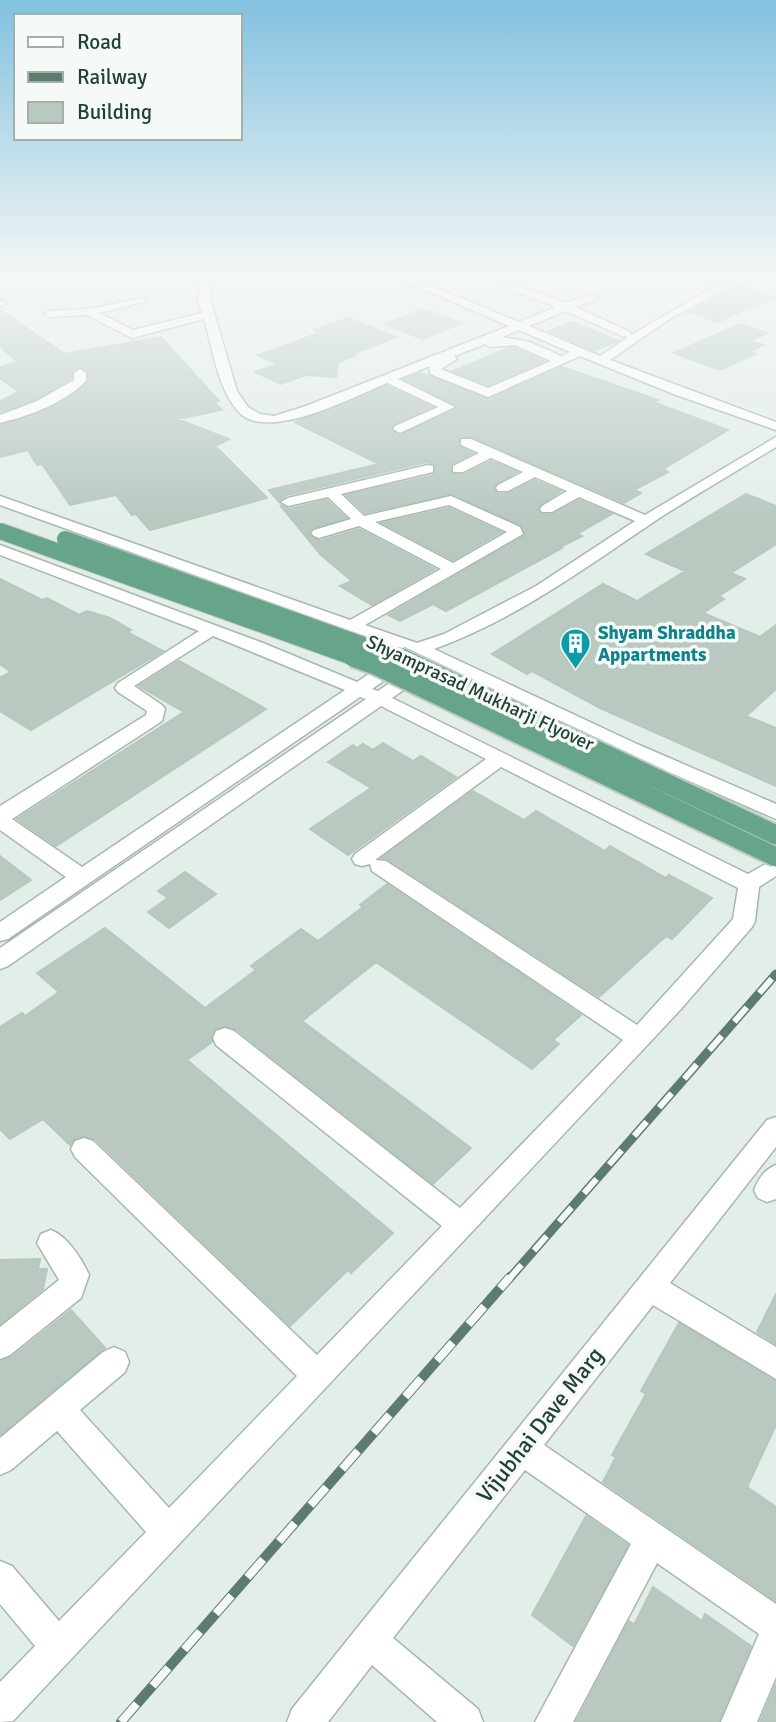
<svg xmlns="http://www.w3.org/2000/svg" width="776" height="1722" font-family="Signika,sans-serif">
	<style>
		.building { fill: #b9c9c0; stroke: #b6c8bd; stroke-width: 2 }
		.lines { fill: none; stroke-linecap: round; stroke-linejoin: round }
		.minor-casing { stroke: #a6b7ae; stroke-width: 3 }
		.minor { fill: #fff; fill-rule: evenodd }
		.rail-far1-casing { stroke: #5d7c6e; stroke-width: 9 }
		.rail-casing { stroke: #5d7c6e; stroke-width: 10 }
		.rail-far1 { stroke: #f5faf6; stroke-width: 6; stroke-dasharray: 19; stroke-linecap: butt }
		.rail { stroke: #f5faf6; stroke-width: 8; stroke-dasharray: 24; stroke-linecap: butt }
		.major-bridge-far1-casing { stroke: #c1cac6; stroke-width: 18; stroke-linecap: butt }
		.major-bridge-casing { stroke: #c1cac6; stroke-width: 23; stroke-linecap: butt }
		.major-bridge-far1 { stroke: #67a58a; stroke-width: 16 }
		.major-bridge { stroke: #67a58a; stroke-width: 19 }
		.labels { text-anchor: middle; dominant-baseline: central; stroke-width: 7; stroke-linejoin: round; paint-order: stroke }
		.culture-label { font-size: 19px; font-weight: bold; fill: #0d838f; stroke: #f5faf6; text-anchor: start }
		.street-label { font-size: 19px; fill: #224133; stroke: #f5faf6 }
		.near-street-label { font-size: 23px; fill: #224133; stroke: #f5faf6 }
	</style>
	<rect width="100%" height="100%" fill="#e4eee8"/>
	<path class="building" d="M738 286 774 297 718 322 689 312Z
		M423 309 462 323 422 339 385 324Z
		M0 310 65 354 161 337 219 401 214 402 222 410 177 419 229 439 215 446 267 498 150 530 136 514 132 515 116 495 70 505 42 464 37 465 28 450 0 457V425L59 404 89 381 87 371 79 367 73 371 71 378 36 399 0 412V401L19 392 0 378V367L18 362 0 346Z
		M348 318 396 337 352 354 356 355 338 362 336 377 305 375 281 384 255 372 278 364 258 355 319 333 314 330Z
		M572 322 618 341 594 351 549 331Z
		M740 324 767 333 750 341 763 345 749 352 755 354 720 370 674 353Z
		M508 348H515L544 361 488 385 453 371Z
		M562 367 658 400 653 402 728 430 663 469 668 472 634 490 641 493 624 503 472 437H459L460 447 473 453 452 464 451 474H464L491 461 517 472 496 484 494 489 498 494 509 493 535 480 561 491 540 505 538 510 542 515 553 514 579 500 612 514 577 534 582 536 560 547 562 548 446 611 433 604 400 621 388 615 524 536 522 526 452 494 365 513 346 495 434 475 435 464 427 462 287 495 279 502 269 490 379 464 295 422 387 386 432 407 393 425 392 431 401 435 457 408 456 405 404 379 421 373 489 399Z
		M746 494 776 506V544L731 573 745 579 719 596 724 599 703 613 760 637 776 625V689L746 716 776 728V786L600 708 532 671 527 674 492 654 603 584 637 601 685 571 646 554Z
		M327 500 346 518 312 528 308 533 313 538 320 541 359 529 435 569 372 605 340 586 352 581 321 555 280 505 289 509Z
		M449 508 501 532 453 560 382 523Z
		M0 579 42 600 47 598 79 615 87 611 110 618 131 630 127 632 163 651 31 730 0 711V678L11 672 0 664Z
		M179 661 266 709 56 846 17 819 184 712 139 686Z
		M383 743 413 761 421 756 456 777 348 855 310 829 371 788 328 762 353 745 357 748 363 744 373 750Z
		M473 791 524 820 536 811 605 851 610 846 666 878 669 875 712 898 672 939 666 936 599 997 387 859 382 858Z
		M0 856 31 880 0 900Z
		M185 872 216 894 169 928 148 912 168 898 158 891Z
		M387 884 581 1015 553 1040 559 1044 532 1069 376 962 302 1021 471 1148 433 1184 236 1029 224 1026 214 1030 212 1042 187 1060 393 1233 351 1273 348 1270 290 1326 95 1139 83 1136 74 1139 70 1145 43 1119 10 1139 0 1129V1027L22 1013 25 1016 59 992 37 973 105 928 205 1008 256 970 251 966 301 929 318 941 363 907 360 905Z
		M40 1259 38 1269H47L43 1289 0 1324V1260Z
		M776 1294V1344L757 1332Z
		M71 1310 105 1348 0 1435V1361L12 1357Z
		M679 1323 776 1382V1425L747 1487 776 1507V1601L603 1482 616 1457 612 1455 646 1394 641 1391Z
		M586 1516 628 1545 573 1646 532 1615Z
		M653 1587 702 1621 705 1614 751 1646 719 1722H576L629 1621 634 1625Z
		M776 1684V1722H760Z"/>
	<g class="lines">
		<defs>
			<path id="minor" d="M203 277H213L210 299 237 391 248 407 260 414 274 416 306 406 509 326 395 277H410L519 322 556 307 503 287V283H511L566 303 592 294 598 297 596 299 576 307 630 332 631 335 722 282H730V286L668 320 610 360 776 422V430L676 395 580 356 488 397 430 374V366L398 379 455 407 400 433 393 429 395 426 438 407 387 383C355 396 264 445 237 410 217 386 213 349 204 319L132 338 87 315 50 317 44 314 50 311 89 309 146 297V301L99 313 133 330 202 313 198 299ZM566 311 622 336 628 337 600 356 529 326ZM519 330 570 352 561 356 530 342 502 337ZM485 344 490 347 515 345 551 361 488 388 441 369 457 359 454 356Z
				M0 300 7 303 0 307Z
				M80 369 86 373V381C65 403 29 416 0 423V415L37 401 74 380V373Z
				M776 437V447C738 470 699 493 661 517 588 566 517 619 434 649L637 744 776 804V819L623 752 419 656 372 689 378 691 416 665H428L431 669 428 673 392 698 748 874 776 858V876L759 887 755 921 752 927 681 1009 13 1721 0 1722V1682L35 1646 0 1604V1561L12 1566 59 1621 146 1532 57 1431 11 1470 0 1475V1438L103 1352 114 1347 125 1352 129 1362 125 1372 80 1410 169 1508 297 1376 75 1157 71 1149 75 1141 84 1138 93 1141 317 1355 442 1226 216 1045 213 1038 216 1031 225 1028 234 1031 460 1208 623 1040 372 871 370 864 362 866 355 864 352 859 355 854 486 759 381 706 8 966 0 969V948L366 699 360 697 8 939 0 941V922L66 877 0 830V806L146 715 147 711 118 692 115 688 118 683 199 631 0 555V545L263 643 357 682 404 650 0 505V496L350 620 441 569 359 526 319 538 314 536 311 533 314 530 351 519 328 497 288 506 281 502 288 498 428 465 433 466V472L341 494 364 516 451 496 520 527 523 534 365 625 417 643 444 634 536 586 635 521 579 497 552 512H542L540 509 542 506 567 491 535 477 508 491H498L496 488 498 485 523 472 491 458 463 472H453V466L479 453 461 445V439H471L645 515ZM449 505 507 532 453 563 375 522ZM213 636 345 690 82 867 12 819 162 721 165 709 162 705 134 686ZM501 767 738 888 733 919 637 1025 386 861 375 860Z
				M776 1117V1147L670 1283 776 1347V1379L653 1305 544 1445 776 1604V1677L757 1722H721L759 1634 657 1563 573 1722H535L631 1544 525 1470 393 1638 478 1709 483 1722H437L372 1665 328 1722H287L292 1709 357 1628 767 1120Z
				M776 1165V1199L767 1202 758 1198 754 1190C759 1178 764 1170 776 1165Z
				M51 1230C68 1237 82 1259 89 1275L81 1298 10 1355 0 1359V1327L59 1280 37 1243 41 1234Z"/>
		</defs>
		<use href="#minor" class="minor-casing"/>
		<use href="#minor" class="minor"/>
		<defs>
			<path id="rail-far1" d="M509 1279 776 974"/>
			<path id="rail" d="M121 1722 510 1277"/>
		</defs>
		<use href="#rail-far1" class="rail-far1-casing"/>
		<use href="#rail" class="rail-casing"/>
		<use href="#rail-far1" class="rail-far1"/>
		<use href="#rail" class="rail"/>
		<defs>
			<path id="major-bridge-far1" d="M0 531 358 659
				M65 539 403 659"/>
			<path id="major-bridge" d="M353 657 375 665 776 857
				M399 657 776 835"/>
		</defs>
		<use href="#major-bridge-far1" class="major-bridge-far1-casing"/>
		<use href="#major-bridge" class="major-bridge-casing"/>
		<use href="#major-bridge-far1" class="major-bridge-far1"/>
		<use href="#major-bridge" class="major-bridge"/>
	</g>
	<linearGradient id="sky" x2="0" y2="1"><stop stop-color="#82c1e0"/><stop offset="0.53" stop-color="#f3f7f5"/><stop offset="1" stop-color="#f3f7f5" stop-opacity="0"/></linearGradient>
	<rect width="776" height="518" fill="url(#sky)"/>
	<defs>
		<symbol id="building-pin" viewBox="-11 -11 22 30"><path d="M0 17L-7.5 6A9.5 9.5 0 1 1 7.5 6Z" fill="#0f9aa8" stroke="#f5faf6"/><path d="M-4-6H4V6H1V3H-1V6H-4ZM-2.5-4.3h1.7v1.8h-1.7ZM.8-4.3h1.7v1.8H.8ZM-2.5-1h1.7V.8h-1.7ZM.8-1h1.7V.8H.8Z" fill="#fff"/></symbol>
	</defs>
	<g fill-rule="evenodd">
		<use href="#building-pin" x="558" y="626" width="35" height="47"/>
	</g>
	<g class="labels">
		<g class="culture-label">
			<text x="598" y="633">Shyam Shraddha<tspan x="598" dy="22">Appartments</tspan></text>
		</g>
		<g class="street-label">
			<text transform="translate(480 693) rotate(25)">Shyamprasad Mukharji Flyover</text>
		</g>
		<g class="near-street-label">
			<text transform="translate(540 1425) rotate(-52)">Vijubhai Dave Marg</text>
		</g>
	</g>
	<rect x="14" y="14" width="228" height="126" fill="#f5faf6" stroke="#a1b0a8" stroke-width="2"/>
	<rect x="28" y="37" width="35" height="10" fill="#ffffff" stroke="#a1b0a8" stroke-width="2"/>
	<text x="77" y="49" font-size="21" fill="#224133">Road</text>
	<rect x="28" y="72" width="35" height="10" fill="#5d7c6e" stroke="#a1b0a8" stroke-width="2"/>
	<text x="77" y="84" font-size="21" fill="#224133">Railway</text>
	<rect x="28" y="102" width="35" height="21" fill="#b9c9c0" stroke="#a1b0a8" stroke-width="2"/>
	<text x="77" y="119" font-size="21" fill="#224133">Building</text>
</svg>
